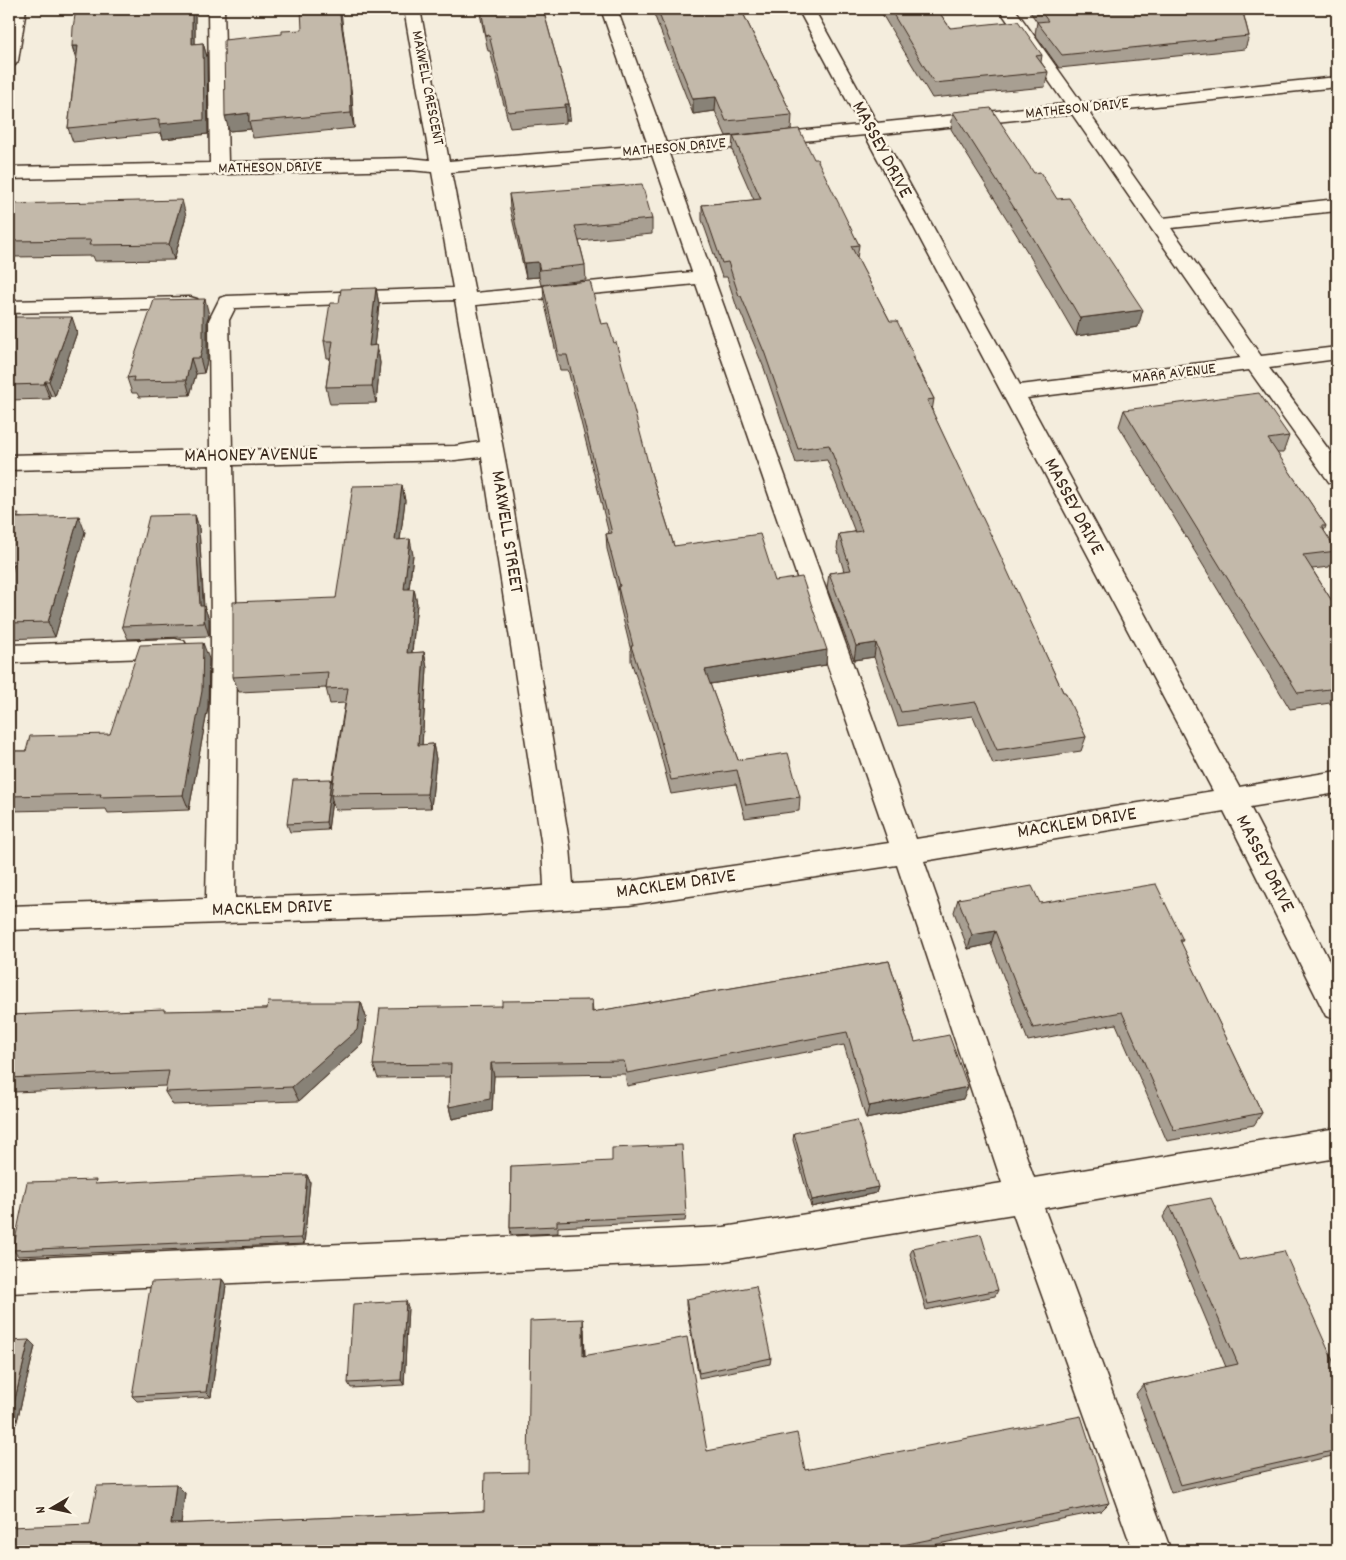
<svg xmlns="http://www.w3.org/2000/svg" width="1346" height="1560" font-family="Dekko,sans-serif">
	<style>
		.lines { fill: none; stroke-linecap: round; stroke-linejoin: round }
		.minor-casing { stroke: #3b2a1e; stroke-width: 3 }
		.minor { fill: #fcf5e5; fill-rule: evenodd }
		.wall { fill: #a89f92; stroke: #3b2a1e }
		.shaded-wall { fill: #888277; stroke: #3b2a1e }
		.building { fill: #c3b9aa; stroke: #3b2a1e }
		.labels { text-anchor: middle; dominant-baseline: central; stroke-width: 5; stroke-linejoin: round; paint-order: stroke }
		.far-street-label { font-size: 16px; fill: #3b2a1e; stroke: #fcf5e5 }
		.street-label { font-size: 20px; fill: #3b2a1e; stroke: #fcf5e5 }
	</style>
	<rect width="100%" height="100%" fill="#f4eddd"/>
	<filter id="ink" filterUnits="userSpaceOnUse"><feTurbulence type="fractalNoise" baseFrequency=".02" numOctaves="2"/><feDisplacementMap in="SourceGraphic" scale="10" xChannelSelector="R" yChannelSelector="G"/><feConvolveMatrix kernelMatrix="1 2 1 2 8 2 1 2 1" color-interpolation-filters="sRGB"/></filter>
	<g filter="url(#ink)">
		<g class="lines">
			<defs>
				<path id="minor" d="M10 9H26L18 61 15 65 9 66Z
					M208 9H224L228 162 410 158 430 160 404 9H420L449 161 648 145 601 9H617L666 143 860 125 798 9H814L877 123 1065 104 999 9H1015L1082 103 1337 77V87L1089 113 1163 218 1337 199V211L1171 228 1261 356 1337 347V359L1269 368 1337 461V485L1329 482 1249 370 1027 398 1239 787 1337 771V793L1250 807 1337 976V1019L1326 1016 1224 811 924 861 1034 1178 1337 1128V1158L1044 1208 1171 1551H1133L1013 1214 724 1261 9 1293V1259L724 1227 1002 1183 897 865 629 905 475 915 9 930V906L206 899 211 647 210 465 9 470V455L210 450 209 320 220 298 227 296 453 288 432 172 410 170 9 179V167L210 163ZM1072 114 1241 358 1020 385 882 134ZM865 135 1213 791 916 839 669 154ZM652 155 692 272 475 293 451 172ZM696 284 889 843 629 881 573 884 570 847 507 470 476 305ZM455 300 480 442 455 446 232 450 229 320 235 308ZM482 457 542 847 544 886 475 891 235 898 237 647 233 465 455 460Z
					M190 297 197 299 200 303 197 307 190 309 9 313V301Z
					M175 639 184 641 188 648 184 655 175 657 9 663V645Z"/>
			</defs>
			<use href="#minor" class="minor-casing"/>
			<use href="#minor" class="minor"/>
		</g>
		<path class="wall" d="M195 9V44L203 43 207 57 208 134 163 139 161 133 73 142 68 128 76 60 72 46Z
			M479 9H543L569 104 570 120H566V123L510 128 490 51H488Z
			M652 9H741L792 115 791 130 726 136 715 111 693 114Z
			M879 9H937L950 28 1042 55 1041 62 1048 72 1045 87 932 98Z
			M1028 9H1255L1243 12 1249 36 1245 49 1059 68 1035 34 1037 22Z
			M343 30 352 97 354 128 253 138 251 129 229 131Z
			M953 112 1138 327 1076 336 1028 253 951 129Z
			M733 136 814 159 859 245 857 258 890 321 914 356V359L934 399 932 411 1063 692 1086 737 1081 751 993 764 973 716 898 726 874 657 854 660 827 588 829 573 844 571 837 548 839 534 855 532 827 460 796 463 764 368 740 311H738L727 277H722L702 220V205L754 200 732 150Z
			M509 194 652 219V234L579 241 585 265 586 280 541 285 539 277 526 278 510 209Z
			M9 204 186 216 174 260 95 261 93 256 11 257 9 262Z
			M1337 221V241L1331 234 1336 222Z
			M543 285 601 324 650 470 674 546 775 581 826 665 710 684 738 760 800 797 799 811 745 818 736 784 671 794 656 737 631 661V651L619 602 618 591 607 549 606 534H609L568 370H560L544 300Z
			M376 288 379 305 374 346 377 345 380 363 376 403 330 404 326 387 330 358H327L324 341 339 303Z
			M209 315 207 320V361L204 373 196 374 190 395 139 397 137 393H132L127 378Z
			M9 317 77 332 55 396H51L50 399 9 400Z
			M1124 410 1289 436 1283 453H1277L1326 526 1324 531 1337 551 1329 567 1312 569 1337 609V711L1335 712 1330 703 1290 709 1119 426Z
			M402 485 405 501 400 540 413 555 409 589H414L417 604 412 653 424 652 427 668 422 745 433 744 436 759 431 808 335 810 332 800 328 830 290 832 287 824 332 783 345 703 330 704 326 688 239 692 233 677 336 598Z
			M9 515 85 532 55 637 9 639V581L10 577H9Z
			M195 515 199 528 204 606 209 619V636L128 639 122 626Z
			M209 659 208 707 189 810 108 813 106 809 10 811 9 815V751H26L110 734Z
			M958 899 1040 903 1183 940 1181 943 1262 1113 1254 1125 1167 1141 1116 1024 1028 1041 991 944 968 949 954 912Z
			M889 961 915 1042 963 1099 866 1119 844 1045 627 1086 625 1074 494 1076 492 1111 452 1119 449 1107 450 1077 378 1078 373 1065 502 1006 592 1000 593 1012Z
			M361 1002 366 1017 362 1044 299 1101 173 1105 165 1092 166 1086 14 1092 11 1102H9V1015L267 1009Z
			M794 1133 878 1187 876 1193 811 1207 793 1140Z
			M511 1166 686 1215 685 1221 558 1227V1233L511 1235 510 1228Z
			M307 1175 310 1182 304 1244 18 1256 13 1250 99 1184Z
			M1170 1206 1239 1260 1334 1363H1337V1459L1334 1460 1332 1456 1171 1493 1136 1394 1143 1385 1226 1367 1163 1217Z
			M913 1248 998 1290 995 1296 926 1310 910 1254Z
			M222 1279 226 1285 211 1397 137 1401 132 1396Z
			M686 1299 771 1358 770 1364 699 1378 686 1305Z
			M408 1307 404 1385 351 1388 348 1383Z
			M584 1329 585 1355 707 1451 805 1470 1109 1503 1101 1511 904 1551H9L90 1524 176 1484 185 1493 181 1524 484 1511 528 1472Z
			M9 1341 35 1346 16 1425H9Z"/>
		<path class="shaded-wall" d="M192 9H195V58L192 44Z
			M339 9H341L343 30 352 97 354 128 351 113Z
			M1239 9H1255L1237 14Z
			M203 43 207 57 208 134 163 139 159 124Z
			M72 46H78L77 60Z
			M716 97 715 111 693 114V99Z
			M565 104H569L570 120H566Z
			M249 113V122L251 129 229 131 225 116Z
			M182 200 186 216 174 260 169 244Z
			M9 252 11 257 9 262Z
			M538 262 539 277 526 278 524 263Z
			M376 288 379 305 372 363 369 346Z
			M205 299 209 315 207 320V361L204 373 200 358 203 305Z
			M1143 310 1138 327 1076 336 1080 318Z
			M72 317 77 332 55 396 49 381Z
			M377 345 380 363 376 403 372 386Z
			M191 358 196 374 190 395 186 380Z
			M45 381 51 396 50 399 44 384Z
			M402 485 405 501 398 555 395 540Z
			M195 515 199 528 204 618V606L209 619V636L200 606Z
			M79 516 85 532 55 637 48 622Z
			M410 539 413 555 407 605 404 589Z
			M414 589 417 604 410 668 407 653Z
			M203 643 209 659 208 707 189 810 183 795Z
			M876 643 874 657 854 660 856 646Z
			M827 650 826 665 704 685 705 670Z
			M424 652 427 668 421 760 418 745Z
			M433 744 436 759 431 808 427 794Z
			M331 779 334 787 331 795 332 800 328 830 326 822Z
			M995 931 991 944 968 949 972 935Z
			M361 1002 366 1017 362 1044 299 1101 292 1087Z
			M491 1063 494 1076 492 1111 452 1119 449 1107Z
			M9 1085 14 1092 11 1102 9 1099Z
			M968 1087 963 1099 866 1119 869 1106Z
			M307 1175 310 1182 304 1244 301 1238Z
			M878 1187 876 1193 811 1207 812 1200Z
			M222 1279 226 1285 211 1397 206 1392Z
			M406 1301 408 1307 404 1385 401 1380Z
			M583 1319 584 1329 585 1366 583 1356Z
			M29 1340 35 1346 16 1425 10 1420Z
			M176 1484 185 1493 180 1532 171 1524Z"/>
		<path class="building" d="M76 9H192V44L203 43 204 120 159 124V119L68 128 78 46H72L73 28Z
			M301 9H339L350 82 351 113 249 122V113L225 116 224 40 282 34V31L302 30Z
			M481 9H543L569 104H565V107L508 112 489 35 486 36Z
			M657 9H741L792 115 726 121 716 97 693 99Z
			M890 9H937L950 28 1018 21 1042 55 1036 56 1048 72 934 83Z
			M1039 9H1242L1249 36 1062 55 1037 22 1048 21Z
			M991 108 1034 173 1040 172 1057 199 1069 198 1143 310 1080 318 1032 236 953 112Z
			M799 129 814 159H817L859 245 851 246 890 321H897L914 356 912 357 934 399 927 400 996 546 1063 692H1065L1086 737 997 750 976 702 901 712 876 643 856 646 829 573 851 570 839 534 862 531 829 445 798 449 765 354 741 296H739L728 262 722 263 702 205 761 199 733 136Z
			M642 184 652 219 575 226 585 265 540 270 538 262 524 263 509 194Z
			M182 200 169 244 89 245 91 240 9 241V204Z
			M590 281 601 324 608 323 614 343 616 342 650 470 674 546 760 534 775 581 802 577 827 650 705 670 738 760 788 753 800 797 746 805 737 770 671 780 656 722 631 646H633L618 587 620 586 606 534 612 533 567 355H559L543 285Z
			M376 288 369 346 377 345 372 386 326 387 333 341H324L330 303H339L341 289Z
			M205 299 203 305V345L200 358H191L186 380 133 381 134 377 127 378 154 300Z
			M9 317H72L49 381H45L44 384 9 385Z
			M1259 393 1289 436 1268 439 1326 526H1321L1337 551 1303 555 1337 609V688L1298 693 1124 410Z
			M402 485 395 540 410 539 404 589H414L407 653 424 652 418 745 433 744 427 794 331 795 348 688 326 689 328 672 233 677V602L336 598 353 486Z
			M19 514 17 518 79 516 48 622 9 623V581L15 561H9V515Z
			M195 515 200 606H204V623L122 626 149 516Z
			M203 643 202 691 183 795 100 797 101 794 9 796V751H26L30 736 110 734 140 645Z
			M331 779 326 822 287 824 293 780Z
			M1156 884 1183 940H1180L1262 1113 1174 1130 1122 1012 1033 1028 995 931 972 935 958 899 1032 886 1040 903Z
			M889 961 915 1042 949 1035 968 1087 869 1106 847 1032 627 1073 624 1061 491 1063 490 1099 449 1107 451 1064 373 1065 380 1008 502 1006V1001L592 1000V1012Z
			M268 1002H361L357 1030 292 1087 165 1092 169 1071 9 1078V1015L164 1009V1011L267 1009Z
			M857 1120 878 1187 812 1200 794 1133Z
			M682 1145 686 1215 557 1221V1226L510 1228 511 1166 612 1161V1148Z
			M307 1175 301 1238 13 1250 27 1182 96 1180 95 1184 241 1176Z
			M1211 1198 1239 1260 1284 1251 1334 1363H1337V1450L1180 1485 1143 1385 1238 1364 1170 1206Z
			M981 1234 998 1290 928 1304 913 1248Z
			M222 1279 206 1392 132 1396 151 1282Z
			M756 1286 771 1358 699 1373 686 1299Z
			M406 1301 401 1380 348 1383 353 1304Z
			M583 1319V1356L687 1337 707 1451 797 1433 805 1470 1081 1416 1109 1503 873 1551H9V1527L90 1524 97 1486 176 1484 171 1524 484 1511 485 1473 528 1472 530 1321Z
			M29 1340 10 1420H9V1341Z"/>
	</g>
	<g class="labels">
		<g class="far-street-label">
			<text transform="translate(427 88) rotate(79)">MAXWELL CRESCENT</text>
			<text transform="translate(1077 109) rotate(-6)">MATHESON DRIVE</text>
			<text transform="translate(674 148) rotate(-5)">MATHESON DRIVE</text>
			<text transform="translate(270 168) rotate(-1)">MATHESON DRIVE</text>
			<text transform="translate(1174 374) rotate(-7)">MARR AVENUE</text>
		</g>
		<g class="street-label">
			<text transform="translate(881 150) rotate(62)">MASSEY DRIVE</text>
			<text transform="translate(251 456) rotate(-1)">MAHONEY AVENUE</text>
			<text transform="translate(1073 507) rotate(62)">MASSEY DRIVE</text>
			<text transform="translate(506 532) rotate(81)">MAXWELL STREET</text>
			<text transform="translate(1077 824) rotate(-9)">MACKLEM DRIVE</text>
			<text transform="translate(1264 864) rotate(63)">MASSEY DRIVE</text>
			<text transform="translate(676 885) rotate(-8)">MACKLEM DRIVE</text>
			<text transform="translate(272 909) rotate(-2)">MACKLEM DRIVE</text>
		</g>
	</g>
	<rect width="1346" height="1560" fill="none" stroke="#fcf5e5" stroke-width="30"/>
	<rect x="15" y="15" width="1316" height="1530" fill="none" stroke="#3b2a1e" stroke-width="2" filter="url(#ink)"/>
	<g transform="translate(52 1508) rotate(261)" stroke="#fcf5e5" stroke-width="4" paint-order="stroke">
	<path d="M0-4L9 19L0 12L-9 19Z" fill="#3b2a1e"/>
	<text y="-8" font-size="14" font-weight="bold" text-anchor="middle" fill="#3b2a1e">N</text>
	</g>
</svg>
